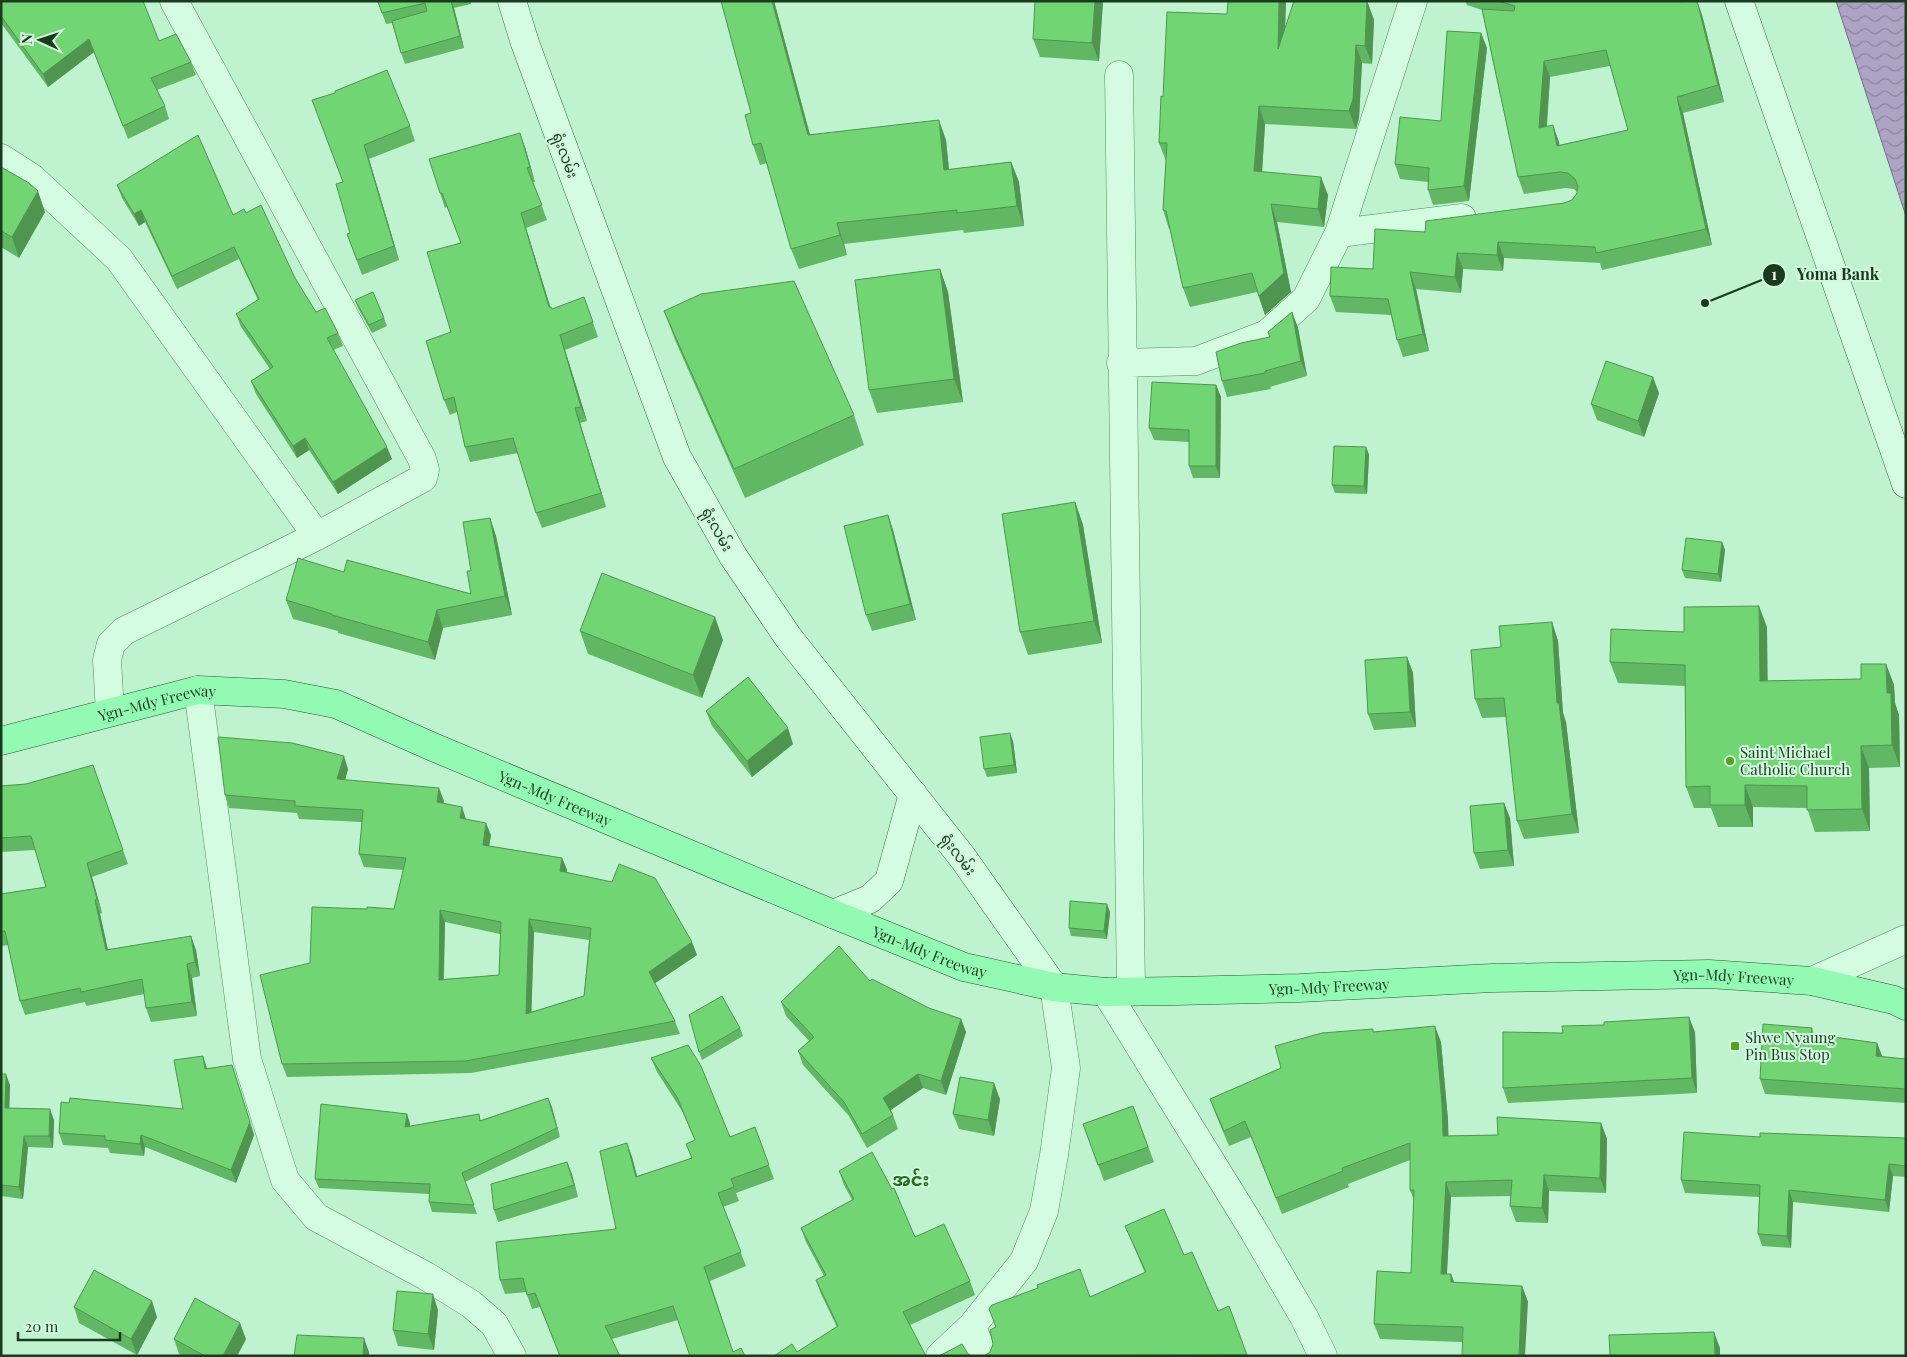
<svg xmlns="http://www.w3.org/2000/svg" width="1907" height="1357" font-family="'Playfair Display','Noto Sans Myanmar',serif">
	<style>
		.water { fill: url(#water-waves); stroke: #786993 }
		.lines { fill: none; stroke-linecap: round; stroke-linejoin: round }
		.street-casing { stroke: #558d5d; stroke-width: 29 }
		.secondary-casing { stroke: #386f3f; stroke-width: 29 }
		.primary-casing { stroke: #2a5b2e; stroke-width: 29 }
		.street { stroke: #d3fce0; stroke-width: 28 }
		.secondary { stroke: #d3fce0; stroke-width: 28 }
		.primary { stroke: #92fab2; stroke-width: 28 }
		.wall { fill: #61b763; fill-rule: evenodd }
		.shaded-wall { fill: #4f9550 }
		.building { fill: #71d573; stroke: #4f9550; fill-rule: evenodd }
		.poi-dot { fill: #53a31e; stroke: #d0f9dd; stroke-width: 2 }
		.labels { text-anchor: middle; dominant-baseline: central; stroke-width: 4; stroke-linejoin: round; paint-order: stroke }
		.street-label { font-size: 15px; fill: #1b3b1e; stroke: #d0f9dd }
		.poi-label { font-size: 15px; fill: #1b3b1e; stroke: #d0f9dd; text-anchor: start }
		.quarter-label { font-size: 18px; font-weight: bold; fill: #256d16; stroke: #d0f9dd }
		.leader { fill: none; stroke: #1b3b1e; stroke-width: 2 }
		.callout-dot { fill: #1b3b1e; stroke: #d0f9dd; stroke-width: 2 }
		.mark-label { font-size: 15px; text-anchor: middle; font-weight: bold; fill: #fff }
		.callout-label { font-size: 16px; text-anchor: middle; font-weight: bold; fill: #1b3b1e; stroke: #d0f9dd; stroke-width: 4; stroke-linejoin: round; paint-order: stroke }
	</style>
	<defs>
		<pattern id="water-waves" width="16" height="10" patternUnits="userSpaceOnUse" patternTransform="scale(1.25)"><rect width="16" height="10" fill="#ada3c4"/><path d="M0 5q4-4 8 0t8 0" fill="none" stroke="#8c869f"/></pattern>
	</defs>
	<rect width="100%" height="100%" fill="#bff3cf"/>
	<path class="water" d="M1836 1H1906V216L1901 201Z"/>
	<g class="lines">
		<defs>
			<path id="street" d="M1119 75 1131 991
				M1 158 32 178 119 259 317 536
				M1339 233 1462 218
				M1121 363 1196 361 1267 334 1306 299 1339 233 1413 1
				M198 690 247 1059 285 1180 316 1217 426 1276 471 1304 494 1324 512 1356
				M110 712 107 660 111 644 124 631 317 536 423 478 425 470 422 459 174 1
				M1812 981 1906 939
				M1106 992 1252 1228 1304 1317 1323 1356
				M972 1326 983 1356
				M940 1356 972 1326 1024 1261 1044 1211 1054 1155 1066 1068 1054 987"/>
			<path id="secondary" d="M512 1 525 43 677 457 733 556 788 637 963 858 1054 987
				M1739 1 1906 484
				M833 914 870 899 889 881 913 794"/>
			<g id="primary">
				<path id="s1" d="M1 741 198 690 284 694 336 704 433 747 833 914 964 967 1054 987 1106 992 1176 991 1300 988 1492 978 1709 974 1812 981 1894 1000 1906 1006"/>
			</g>
		</defs>
		<use href="#street" class="street-casing"/>
		<use href="#secondary" class="secondary-casing"/>
		<use href="#primary" class="primary-casing"/>
		<use href="#street" class="street"/>
		<use href="#secondary" class="secondary"/>
		<use href="#primary" class="primary"/>
	</g>
	<path class="wall" d="M1 1 159 41 191 62 196 75 157 90 165 106 169 119 128 139 94 52 48 87 1 23Z
		M380 1H471V4L454 8 464 48 405 64 401 53 392 23 386 24 378 2Z
		M721 1H774L810 134 946 140 949 170 1011 162 1019 182 1024 226 964 233 963 230 844 244 847 255 799 269 791 249 767 163 760 165 753 145 751 113Z
		M1103 1 1099 61 1040 57 1033 39Z
		M1286 1 1285 26 1367 1 1374 20 1372 64 1362 63 1359 118 1356 129 1265 124 1262 172 1328 195 1324 227 1277 222 1291 292 1265 315 1257 292 1190 307 1183 288 1170 229H1169L1163 210 1166 161 1159 143 1163 97 1227 14Z
		M1465 1H1697L1702 15 1724 102 1683 113 1712 245 1602 270 1600 263 1504 258 1503 271 1463 269 1461 293 1416 289 1429 351 1403 357 1397 340 1391 315 1336 312 1330 296 1373 269 1425 232 1564 203 1572 200 1577 193V192L1574 189 1566 188 1524 194 1518 177 1482 10 1467 5ZM1610 66 1628 130 1559 145V142L1547 127 1550 77Z
		M1481 33 1487 48 1469 201 1433 205 1428 190V182L1400 179 1395 164 1441 121Z
		M312 100 410 126 415 141 369 159 399 260 362 275 347 234 350 233 343 182Z
		M525 147 535 182H533L547 220 526 228 550 307 552 309 584 297 598 337 565 350 587 421 580 423 606 507 542 528 536 513 518 453 470 462 465 447 457 412 450 415 444 400 451 332 461 243 447 207 445 208 440 193Z
		M1 167 45 212 19 258 1 247Z
		M117 185 233 215 246 213 295 278 316 312 338 333 343 346 333 350 392 459 338 494 309 450 297 458 256 394 251 381 270 369 241 327 236 314 258 300 239 259 177 289 145 222 139 226 122 198Z
		M940 269 948 292 963 402 877 413 869 390Z
		M355 300 384 318 387 326 372 333 358 308Z
		M664 311 854 415 864 445 745 498 675 340Z
		M1292 312 1298 328 1307 376 1270 387 1271 389 1227 397 1222 381 1270 337Z
		M1216 385 1221 397 1220 478H1193L1189 466V442L1154 440 1149 428Z
		M1659 393 1644 437 1597 420 1591 404Z
		M1366 447 1369 455 1367 494 1335 493 1332 485Z
		M1075 502 1083 525 1102 643 1028 655 1020 632Z
		M888 515 893 530 916 620 872 631 866 615Z
		M490 518 496 536 512 615 443 628 435 660 338 633V631L293 619 286 600 344 572 471 594V571Z
		M1722 542 1725 550 1721 582 1685 578 1682 570Z
		M1552 622 1558 641 1563 713 1566 722 1579 833 1524 839 1517 821 1506 717 1482 718 1475 699 1501 647Z
		M1767 627V681L1861 679 1886 664 1894 685 1895 703 1899 715 1900 767 1869 768 1870 831 1815 832 1807 808 1753 807V827H1718L1711 808H1694L1686 787 1685 686 1618 683 1610 662 1684 632Z
		M580 631 723 640 702 698 588 654Z
		M1407 657 1413 673 1416 727 1374 730 1368 714Z
		M706 711 793 744 752 777 712 726Z
		M1013 741 1017 773 987 777 984 769Z
		M93 765 128 864 92 877 102 913 100 914 108 950H196L200 976 192 978 197 1016 151 1022 146 1008 144 994 86 1006 85 1002 25 1015 20 1001 8 945 1 946V894L46 887 35 850 1 852V786L26 784Z
		M348 769 345 780 444 801V804L462 807 466 819 491 835 489 846 562 858 567 870V872L697 955 655 983 675 1021 680 1034 471 1073 287 1077 282 1064 310 963 394 909 403 870 364 867 359 854 362 822 299 819 297 813 229 808 225 795ZM445 922 500 934 499 975 444 979ZM534 932 589 940 584 996 531 1012Z
		M1504 803 1510 818 1514 866 1480 869 1474 853Z
		M1110 912 1107 939 1071 936 1069 928Z
		M870 981 929 1008 961 1019 966 1032 946 1095 923 1088 890 1110 893 1115 898 1129 867 1148 849 1116 803 1065 798 1051 809 1041 786 1016 781 1002Z
		M740 1028 743 1036 702 1060 699 1052Z
		M1812 1028 1814 1034 1877 1043 1882 1057 1906 1059V1103L1765 1094 1760 1079Z
		M1374 1032 1441 1042 1448 1120V1136L1498 1135 1601 1123 1607 1139 1606 1193 1549 1191 1548 1223 1516 1222 1510 1206 1511 1196 1451 1197 1447 1274H1451L1454 1282 1522 1286 1528 1302 1462 1342 1380 1339 1374 1324 1411 1273 1414 1200 1410 1190V1160L1348 1184 1349 1187 1282 1214 1251 1137 1229 1146 1216 1115 1210 1099 1281 1068Z
		M1695 1032 1697 1093 1508 1103 1503 1088 1563 1033Z
		M651 1058 730 1137 755 1127 774 1179 736 1193 739 1201 723 1207 746 1266 710 1281 733 1352 745 1356H690L678 1320 612 1339 620 1356H560L540 1307 532 1309 526 1292 505 1294 500 1280 616 1229 627 1143 632 1157 637 1176 691 1159 695 1140 682 1111 657 1072Z
		M207 1069 236 1077 254 1135 236 1183 145 1147 144 1156 110 1153 108 1148 63 1145 59 1133 183 1109Z
		M1 1074 10 1085 9 1108 54 1120 53 1148 28 1147 23 1199 1 1196Z
		M548 1098 560 1137 465 1182 477 1214 432 1212 429 1202V1194L319 1188 315 1179 410 1123V1126L481 1120Z
		M1000 1099 994 1136 959 1129 953 1114Z
		M1133 1106 1154 1162 1104 1181 1083 1124Z
		M1760 1137 1906 1138V1177L1893 1176 1889 1212 1793 1202 1791 1248 1762 1246 1758 1234 1759 1197 1685 1193 1681 1180Z
		M567 1162 578 1197 498 1222 494 1210Z
		M839 1171 915 1237 970 1281 975 1295 910 1325 797 1352 837 1327 821 1294 816 1280 824 1276 806 1242 801 1228 852 1200 844 1185Z
		M1125 1226 1184 1255 1218 1311 1248 1356 1090 1297 1145 1273 1131 1240Z
		M74 1307 157 1317 137 1355 79 1323Z
		M438 1310 434 1350 398 1346 393 1330Z
		M174 1339H246L237 1356H182L179 1354Z"/>
	<path class="shaded-wall" d="M451 1 454 8 464 48 460 36Z
		M772 1H774L815 155 808 135Z
		M1095 1H1103L1099 61 1092 43Z
		M1279 1H1286L1284 67 1278 49Z
		M1367 1 1374 20 1372 64 1365 46Z
		M1697 1 1702 15 1724 102 1718 85Z
		M1481 33 1487 48 1469 201 1464 186Z
		M89 39 94 52 48 87 43 74Z
		M1356 45 1362 63 1359 118 1356 129 1349 111Z
		M1544 61 1550 77 1545 145 1539 128Z
		M1677 97 1683 113 1712 245 1706 229Z
		M1259 106 1265 124 1261 189 1254 171Z
		M939 120 946 140 951 190 944 170Z
		M1553 125 1559 142 1563 162 1557 146Z
		M520 133 525 147 535 182 530 167Z
		M364 145 369 159 399 260 394 246Z
		M1011 162 1019 182 1024 226 1017 206Z
		M1321 177 1328 195 1324 227 1318 209Z
		M38 191 45 212 19 258 12 237Z
		M1271 204 1277 222 1291 292 1265 315 1259 296Z
		M141 210 145 222 139 226 134 214Z
		M521 213 526 228 555 322 549 307Z
		M837 223 844 244 847 255 840 235Z
		M1498 242 1504 258 1503 271 1497 255Z
		M1457 253 1463 269 1461 293 1455 277Z
		M940 269 948 292 963 402 954 379Z
		M1410 272 1416 289 1429 351 1423 334Z
		M1292 312 1298 328 1307 376 1301 361Z
		M560 335 565 350 587 421 581 407Z
		M1653 377 1659 393 1644 437 1638 421Z
		M1216 385 1221 397 1220 478 1216 466Z
		M575 408 580 423 606 507 601 493Z
		M305 438 309 450 297 458 293 446Z
		M387 447 392 459 338 494 333 482Z
		M1366 447 1369 455 1367 494 1364 486Z
		M1075 502 1083 525 1102 643 1094 621Z
		M888 515 893 530 916 620 910 604Z
		M490 518 496 536 512 615 505 596Z
		M1722 542 1725 550 1721 582 1718 574Z
		M1759 606 1767 627 1768 702 1760 681Z
		M437 610 443 628 435 660 428 642Z
		M715 617 723 640 702 698 693 675Z
		M1552 622 1558 641 1563 713 1566 722 1579 833 1572 814 1557 703Z
		M1407 657 1413 673 1416 727 1410 712Z
		M1886 664 1894 685 1895 703 1899 715 1900 767 1892 745 1887 693Z
		M788 728 793 744 752 777 747 761Z
		M1010 733 1013 741 1017 773 1014 765Z
		M1861 746 1869 768 1870 831 1862 809Z
		M344 756 348 769 342 792 337 779Z
		M1745 785 1753 807V827L1745 805Z
		M439 788 444 801 441 815 437 802Z
		M1504 803 1510 818 1514 866 1508 850Z
		M462 807 466 820 460 818Z
		M486 823 491 835 487 858 483 845Z
		M562 858 567 870 565 884 560 871Z
		M87 863 92 877 102 913 97 899Z
		M95 900 100 914 111 964 106 950Z
		M1107 904 1110 912 1107 939 1104 931Z
		M440 910 445 922 443 993 439 980Z
		M529 919 534 932 531 1026 526 1014Z
		M191 936 196 950 200 976 195 962Z
		M692 942 697 955 654 984 649 972Z
		M187 964 192 978 197 1016 192 1002Z
		M1689 1017 1695 1032 1697 1093 1692 1078Z
		M961 1019 966 1032 946 1095 941 1081Z
		M1435 1026 1441 1042 1448 1120 1449 1151 1443 1136Z
		M1877 1043 1883 1058 1876 1056Z
		M203 1056 207 1068 209 1082 205 1069Z
		M232 1065 254 1135 236 1183 231 1170Z
		M6 1074 10 1085 9 1119 5 1108Z
		M918 1074 923 1088 888 1112 883 1098Z
		M994 1083 1000 1099 994 1136 988 1120Z
		M548 1098 552 1107 560 1137 557 1128Z
		M50 1109 54 1120 53 1148 49 1136Z
		M407 1114 410 1123 409 1137 405 1127Z
		M1601 1123 1607 1139 1606 1193 1600 1178Z
		M141 1135 145 1147 144 1156 140 1144Z
		M24 1136 28 1147 23 1199 19 1187Z
		M627 1143 632 1157 641 1191 636 1177Z
		M567 1162 572 1174 578 1197 574 1185Z
		M1889 1164 1893 1176 1889 1212 1885 1200Z
		M1544 1175 1549 1191 1548 1223 1542 1208Z
		M1446 1182 1451 1197 1446 1289 1441 1274Z
		M1789 1190 1793 1202 1791 1248 1787 1236Z
		M1451 1274 1457 1290 1451 1282Z
		M1522 1286 1528 1302 1525 1356H1519Z
		M433 1294 438 1310 434 1350 428 1334Z
		M152 1301 157 1317 137 1355 131 1339Z
		M240 1323 246 1339 237 1356H223Z
		M1714 1332 1720 1348V1356H1715Z
		M364 1338 369 1352V1356H363Z"/>
	<path class="building" d="M1 1H143L159 41 176 34 191 62 151 78 165 106 123 126 89 39 43 74 1 16Z
		M380 1H451L460 36 401 53 392 21 427 11 425 3 382 13 378 2Z
		M721 1H772L808 135 939 120 944 170 1011 162 1017 206 957 213V210L837 223 840 235 791 249 761 143 753 145 745 115 751 113Z
		M1035 1H1095L1092 43 1033 39Z
		M1228 1H1279L1278 49 1294 1H1367L1365 46 1356 45 1353 99 1349 111 1259 106 1254 171 1321 177 1318 209 1271 204 1284 273 1259 296 1252 273 1183 288 1166 211 1163 210 1167 143H1159L1161 96 1163 97 1167 12 1227 14Z
		M1499 1H1681V2L1686 1H1697L1718 85 1677 97 1706 229 1596 253 1595 247 1498 242 1497 255 1457 253 1455 277 1410 272 1423 334 1397 340 1388 299 1330 296 1331 267 1373 269 1375 229 1425 232 1426 221 1564 203 1572 200 1577 193 1578 186 1575 179 1568 173 1560 172 1518 177 1482 9 1514 11 1515 6ZM1606 50 1628 130 1557 146 1553 125 1539 128 1544 61Z
		M1447 31 1481 33 1464 186 1428 190 1429 168 1395 164 1400 117 1441 121Z
		M387 70 410 126 364 145 394 246 357 260 347 234 350 233 336 184 343 182 312 100 335 93V91Z
		M520 133 530 167 527 168 542 205 521 213 549 307H551L552 309 584 297 593 322 560 335 581 407 575 408 601 493 536 513 513 438 465 447 454 397 444 400 426 341 451 332 427 252 461 243 442 193H440L429 159Z
		M198 135 233 215 244 209 246 213 261 205 295 278 316 312 325 308 338 333 327 338 387 447 333 482 305 438 293 446 251 381 273 367 236 314 259 299 234 247 172 276 141 210 134 214 117 185Z
		M1 167 29 183 38 191 12 237 1 231Z
		M940 269 954 379 869 390 855 280Z
		M794 281 854 415 734 469 664 311 701 294Z
		M373 292 384 318 369 325 355 300Z
		M1292 312 1301 361 1265 371V373L1222 381 1216 352 1241 343 1270 337 1268 332Z
		M1606 361 1653 377 1638 421 1591 404Z
		M1152 382 1216 385V466H1189V430L1149 428Z
		M1334 446 1366 447 1364 486 1332 485Z
		M1075 502 1094 621 1020 632 1002 514Z
		M888 515 910 604 866 615 844 526Z
		M490 518 505 596 437 610 428 642 332 615V614L286 600 298 558 344 572 347 560 471 594 467 571H471L463 522Z
		M1686 538 1722 542 1718 574 1682 570Z
		M602 573 715 617 693 675 580 631Z
		M1759 606 1760 681 1861 679V664H1886L1887 693H1891L1892 745 1861 746 1862 809 1807 810V786L1745 785V805H1710V786L1686 787 1685 665 1610 662 1611 629 1684 632V607Z
		M1552 622 1557 703H1559L1572 814 1517 821 1504 698 1475 699 1471 650 1501 647 1499 626Z
		M1407 657 1410 712 1368 714 1365 660Z
		M748 677 788 728 747 761 706 711Z
		M1010 733 1014 765 984 769 980 737Z
		M218 737 292 743 344 756 337 779 439 788 437 802 462 807 460 818 486 823 483 845 562 858 560 871 612 882 619 864 655 878 692 942 649 972 675 1021 466 1061 282 1064 260 975 310 963 312 907 367 909V907L394 909 406 858 359 854 363 810 295 806V801L225 795ZM440 910 501 922 499 975 439 980ZM529 919 591 928 584 996 526 1014Z
		M93 765 123 850 87 863 97 899 95 900 106 950 191 936 195 962 187 964 192 1002 146 1008 142 979 81 992 80 988 20 1001 5 931H1V894L46 887 31 836 1 838V786L26 784Z
		M1504 803 1508 850 1474 853 1470 806Z
		M1070 901 1107 904 1104 931 1069 928Z
		M839 946 870 981 872 979 929 1008 961 1019 941 1081 918 1074 883 1098 893 1115 862 1134 844 1102 798 1051 814 1037 781 1002Z
		M722 996 740 1028 699 1052 689 1015Z
		M1689 1017 1692 1078 1503 1088V1032L1563 1033 1562 1026 1604 1025V1022Z
		M1763 1024 1812 1028 1811 1034 1877 1043 1876 1056 1906 1059V1089L1760 1079Z
		M1435 1026 1442 1104 1443 1136 1498 1135 1497 1117 1601 1123 1600 1178 1544 1175 1542 1208 1510 1206 1512 1180 1446 1182 1441 1274H1451V1282L1522 1286 1519 1356H1462L1463 1327 1374 1324 1377 1271 1411 1273 1414 1190H1410V1143L1342 1168 1343 1171 1276 1198 1245 1121 1224 1131 1210 1099 1281 1068 1275 1046 1322 1033 1373 1029V1032Z
		M688 1045 701 1066 730 1137 755 1127 769 1165 731 1179 734 1187 718 1193 741 1252 704 1267 733 1352 741 1348 745 1356H690L673 1306 605 1326 620 1356H560L535 1293 527 1295 523 1278 500 1280 496 1242 616 1229 600 1151 627 1143 636 1177 692 1158 686 1144 695 1140 677 1097 651 1058Z
		M203 1056 205 1069 232 1065 250 1122 231 1170 141 1135 140 1144 105 1140V1136L59 1133 61 1102 69 1103 70 1098 183 1109 174 1060Z
		M1 1074H6L5 1108 50 1109 49 1136H24L19 1187 1 1185Z
		M960 1077 994 1083 988 1120 953 1114Z
		M548 1098 557 1128 462 1173 474 1205 429 1202 430 1184 315 1179 321 1104 407 1114 405 1127 479 1114 480 1121Z
		M1133 1106 1148 1147 1098 1165 1083 1124Z
		M1684 1132 1760 1137V1133L1906 1138V1166L1889 1164 1885 1200 1789 1190 1787 1236 1758 1234 1760 1185 1681 1180Z
		M872 1152 892 1189 894 1188 915 1237 944 1224 970 1281 903 1312 926 1356H774L792 1344 797 1352 838 1326 816 1280 826 1275 801 1228 854 1199 839 1171Z
		M567 1162 574 1185 494 1210 491 1184Z
		M1164 1209 1184 1255 1192 1252 1218 1311 1229 1306 1247 1355 984 1356 990 1352 993 1344 990 1330 996 1327 989 1309 992 1305 1038 1288 1037 1285 1080 1269 1090 1297 1146 1272 1125 1226Z
		M94 1270 152 1301 131 1339 74 1307Z
		M397 1291 433 1294 428 1334 393 1330Z
		M195 1298 240 1323 223 1356H205L174 1339Z
		M1714 1332 1715 1356H1610L1609 1335Z
		M297 1335 364 1338 363 1356H294Z
		M962 1344 968 1354 972 1356H939Z"/>
	<g class="poi-dot">
		<circle cx="1730" cy="761" r="5"/>
		<rect x="1730" y="1041" width="10" height="10" rx="2.5"/>
	</g>
	<g class="labels">
		<g class="street-label">
			<text transform="translate(566 155) rotate(70)">ရုံးလမ်း</text>
			<text transform="translate(718 529) rotate(61)">ရုံးလမ်း</text>
			<text stroke="none"><textPath href="#s1" startOffset="161">Ygn-Mdy Freeway</textPath></text>
			<text stroke="none"><textPath href="#s1" startOffset="581">Ygn-Mdy Freeway</textPath></text>
			<text transform="translate(959 854) rotate(53)">ရုံးလမ်း</text>
			<text stroke="none"><textPath href="#s1" startOffset="986">Ygn-Mdy Freeway</textPath></text>
			<text stroke="none"><textPath href="#s1" startOffset="1796">Ygn-Mdy Freeway</textPath></text>
			<text stroke="none"><textPath href="#s1" startOffset="1391">Ygn-Mdy Freeway</textPath></text>
		</g>
		<g class="poi-label">
			<text x="1740" y="752">Saint Michael<tspan x="1740" dy="17">Catholic Church</tspan></text>
			<text x="1745" y="1037">Shwe Nyaung<tspan x="1745" dy="17">Pin Bus Stop</tspan></text>
		</g>
		<g class="quarter-label">
			<text x="911" y="1179">အင်း</text>
		</g>
	</g>
	<path class="leader" d="M1705 303L1774 275"/>
	<g class="callout-dot">
		<circle cx="1705" cy="303" r="5"/>
		<circle cx="1774" cy="275" r="12"/>
	</g>
	<g class="mark-label">
		<text x="1774" y="280">1</text>
	</g>
	<g class="callout-label">
		<text x="1838" y="280">Yoma Bank</text>
	</g>
	<rect width="1907" height="1357" fill="none" stroke="#1b3b1e" stroke-width="5"/>
	<g transform="translate(40 40) rotate(273)" stroke="#d0f9dd" stroke-width="4" paint-order="stroke">
	<path d="M0-4L9 19L0 12L-9 19Z" fill="#1b3b1e"/>
	<text y="-8" font-size="14" font-weight="bold" text-anchor="middle" fill="#1b3b1e">N</text>
	</g>
	<path d="M18 1332v8h102v-8" fill="none" stroke="#1b3b1e" stroke-width="2.5"/>
	<text x="25" y="1332" font-size="15" fill="#1b3b1e" stroke="#d0f9dd" stroke-width="4" paint-order="stroke">20 m</text>
</svg>
